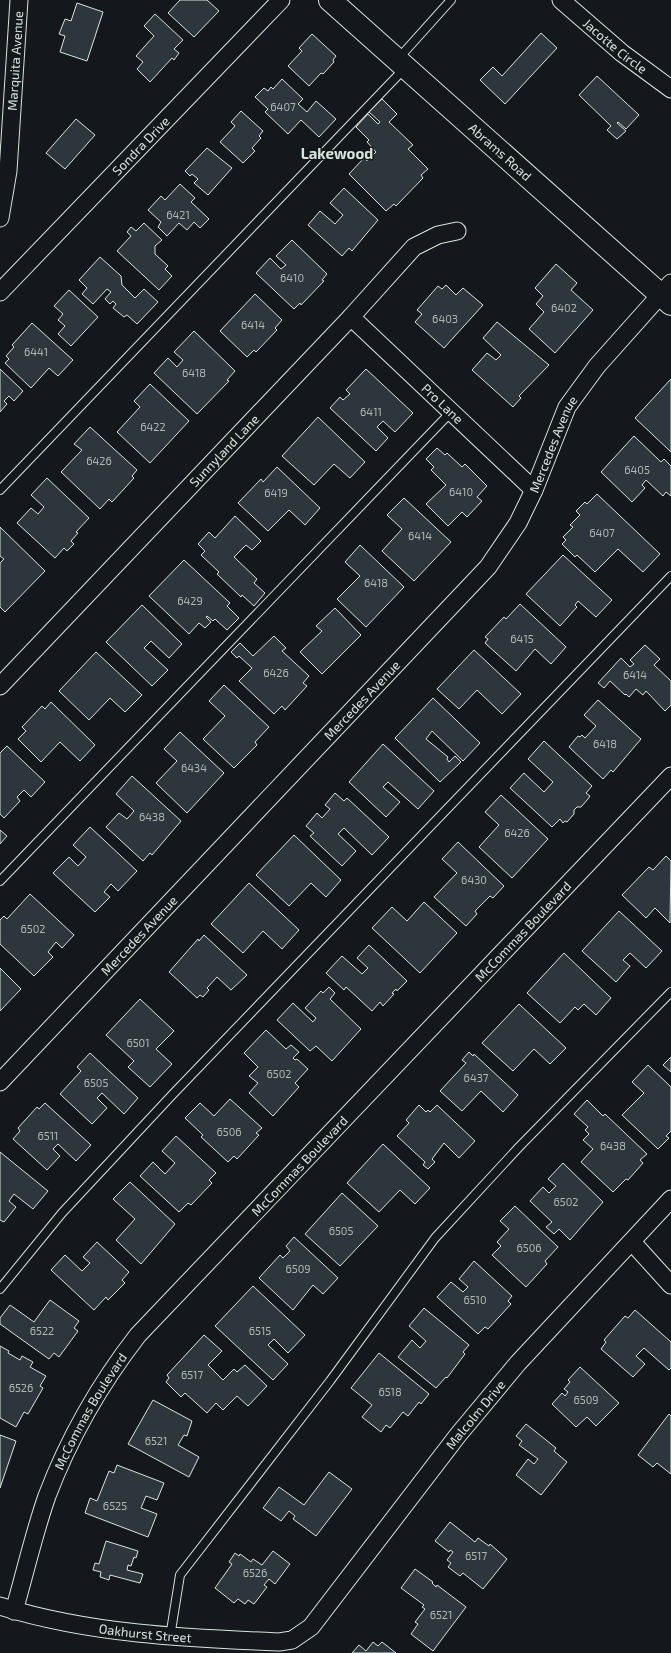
<svg xmlns="http://www.w3.org/2000/svg" width="671" height="1653" font-family="'Exo 2',sans-serif">
	<style>
		.building { fill: #2c363c; stroke: #d8e6dc }
		.lines { fill: none; stroke-linecap: round; stroke-linejoin: round }
		.lane-casing { stroke: #d8e6dc; stroke-width: 10 }
		.street-casing { stroke: #d8e6dc; stroke-width: 19 }
		.secondary-casing { stroke: #d8e6dc; stroke-width: 24 }
		.lane { stroke: #14181c; stroke-width: 8 }
		.street { stroke: #14181c; stroke-width: 17 }
		.secondary { stroke: #14181c; stroke-width: 22 }
		.labels { text-anchor: middle; dominant-baseline: central; stroke-width: 3; stroke-linejoin: round; paint-order: stroke }
		.number-label { font-size: 11px; fill: #adbab4 }
		.street-label { font-size: 13px; fill: #d8e6dc; stroke: #14181c }
		.quarter-label { font-size: 15px; font-weight: bold; fill: #d8e6dc; stroke: #14181c }
	</style>
	<rect width="100%" height="100%" fill="#14181c"/>
	<path class="building" d="M180 0H207L219 11 194 37 168 13Z
		M77 3 103 12 87 61 60 52 65 36 59 34 65 19 71 21Z
		M155 14 183 40 174 49 179 53 174 60 172 58 150 82 137 69 143 62 136 56 154 36 144 26Z
		M541 33 557 48 505 104 480 80 493 67 502 76Z
		M312 34 336 56 333 60 334 62 323 74 321 73 309 86 288 66 302 51 299 48Z
		M597 76 639 115 626 129 618 122 617 123 626 131 617 139 607 130 611 126 579 95Z
		M282 79 303 99 298 104 307 112 316 101 336 119 319 137 301 120 288 134 265 112 268 109 255 97 264 88 268 91 271 87 273 89Z
		M382 99 397 114 389 122 413 145 408 149 428 169 421 175 423 178 396 206 394 204 386 211 349 174 364 158 367 161 376 152 367 142 369 140 356 127 368 114 378 124 380 122 369 112Z
		M241 111 263 131 259 136 261 138 252 148 255 151 243 163 220 142 235 126 231 122Z
		M76 119 95 135 65 169 46 153Z
		M207 148 232 168 208 195 194 183 198 179 192 174 190 176 185 171Z
		M180 184 195 198 191 202 209 219 200 228 194 222 187 230 179 223 167 236 158 227 161 222 148 210 161 196 165 200Z
		M344 188 378 220 352 251 349 248 342 256 308 225 320 211 335 224 343 215 330 203Z
		M144 223 162 240 155 246V254L168 266 165 269 172 276 159 290 117 251 131 236 127 232 131 227 136 231Z
		M292 240 327 274 322 280 324 281 301 305 300 303 294 309 256 273 270 258 281 269 286 265 276 256Z
		M100 257 121 276 122 285 135 298 144 289 158 302 137 324 127 315 124 317 113 308 116 304 113 301 110 304 105 299 111 292 107 289 93 304 82 294 87 288 79 280Z
		M556 264 577 283 571 290 593 310 555 353 529 329 544 312 536 304 543 296 535 288Z
		M446 285 456 295 463 288 483 305 444 348 415 322 422 314 417 310 438 286 442 289Z
		M69 290 98 317 71 346 58 334 65 326 58 320 63 314 54 306Z
		M255 294 282 320 275 328 277 330 256 352 254 350 247 357 220 331Z
		M497 322 549 365 519 396 521 398 513 407 472 370 487 353 496 360 501 355 483 338Z
		M32 323 73 360 58 376 49 368 31 388 5 363 9 359 6 356 14 347 12 345Z
		M194 331 235 371 227 380 229 381 197 414 154 373 168 358 177 367 183 360 174 352Z
		M0 369 23 391 14 401 9 396 4 401 7 404 0 412Z
		M366 369 413 413 395 432 383 421 377 427 388 438 376 451 330 408 340 397 343 400 350 394 346 390Z
		M671 379V452L635 418Z
		M150 384 189 421 150 463 117 432 140 407 134 401Z
		M318 417 365 462 350 478 334 464 314 485 282 456Z
		M90 427 137 470 132 476 134 478 112 502 109 499 100 509 61 472 82 450 74 444Z
		M634 436 661 462 664 459 671 466V496L666 492 663 496 646 480 642 485 645 488 632 502 601 472Z
		M437 448 445 455 447 453 462 467 465 464 487 486 477 497 482 501 467 517 462 512 448 526 426 504 446 485 431 470 434 467 426 459Z
		M277 467 320 508 305 525 289 510 268 531 238 503 261 479 263 482Z
		M47 478 89 518 76 532 78 533 71 541 74 544 67 551 64 548 55 558 17 523 31 508 38 514 44 507 31 495Z
		M597 494 660 554 643 572 618 549 595 572 577 555 575 557 562 544 566 540 563 537 573 527 570 525 580 515 576 511 585 502 587 504Z
		M404 498 451 542 414 581 382 551 402 529 387 515Z
		M235 516 261 541 252 550 246 545 234 557 257 579 254 583 265 593 254 606 242 595 241 597 217 574 219 572 201 555 205 551 198 544 209 532 215 538Z
		M0 527 45 571 5 612 0 607V563L4 559 0 556Z
		M360 545 404 587 366 627 337 599 360 576 345 562Z
		M563 555 612 600 596 617 578 601 575 605 577 607 560 626 526 594Z
		M184 560 230 603 227 606 239 618 227 630 215 619 213 621 207 616 206 617 211 622 205 628 199 623 189 634 149 596Z
		M520 604 566 647 551 664 535 649 516 671 485 643 488 639 485 637 504 617 506 619Z
		M142 605 182 644 169 658 151 641 144 648 168 670 152 686 106 642Z
		M335 608 361 635 322 674 300 652 322 631 316 626Z
		M274 636 286 648 282 651 309 676 303 683 307 686 285 710 282 706 274 714 239 681 252 668 239 656 237 658 231 652 240 643 253 656Z
		M645 645 660 659 654 665 671 681V705L665 711 646 691 643 695 636 689 629 697 626 694 625 695 610 681 604 688 598 683 621 658 630 667 634 664 630 660Z
		M474 650 521 694 502 714 477 690 459 709 437 689Z
		M96 652 142 695 125 712 110 698 89 720 59 691Z
		M224 685 269 727 255 742 257 745 234 768 203 739 225 716 209 701Z
		M433 698 480 743 463 761 432 731 426 739 448 757 447 759 449 762 455 756 461 762 440 782 395 738Z
		M598 700 641 739 613 772 611 770 603 779 569 747 578 736 580 737 582 735 585 738 596 726 584 715Z
		M51 702 95 745 80 761 60 742 41 762 18 739 26 731 22 727 42 706 45 709Z
		M180 732 224 773 187 813 156 783 177 761 164 749Z
		M544 741 592 786 586 793 590 796 588 799 581 807H577L574 810V814L567 822 565 821 563 823 560 819 552 827 510 788 524 773 544 792 553 782 528 759Z
		M383 744 434 791 418 809 388 782 383 787 400 802 386 817 349 782Z
		M7 746 45 782 31 797 24 790 17 797 20 801 4 818 0 814V753Z
		M132 776 181 821 152 855 150 853 143 861 106 827 119 813 127 819 134 811 116 794Z
		M335 793 344 801 347 798 389 837 372 855 344 828 338 834 356 851 342 866 310 836 314 833 306 826 317 813 322 818 330 809 325 805Z
		M501 795 548 839 512 878 479 847 499 825 485 812Z
		M90 827 137 871 118 891 111 884 104 892 110 897 95 912 53 873 69 857 78 866 86 857 73 845Z
		M0 830 7 836 0 844Z
		M294 835 341 880 326 897 311 883 289 906 256 875Z
		M458 842 504 886 493 898 490 896 475 911 477 914 466 926 434 897 457 873 442 859Z
		M666 856 671 861 670 923 655 908 646 918 622 895 649 867 653 870Z
		M249 883 299 930 282 949 263 931 243 953 211 924Z
		M30 894 74 935 62 948 56 942 48 952 53 957 34 976 0 944V920L4 916 7 919Z
		M424 902 457 933 420 973 372 928 392 907 407 921Z
		M619 911 662 951 646 968 630 953 623 960 630 966 616 982 582 951Z
		M204 935 247 975 231 990 217 977 207 988 209 990 203 997 200 995 197 998 169 972 198 939 199 941Z
		M369 945 407 981 397 991 396 989 392 993 394 994 383 1006 380 1002 372 1011 346 987 344 990 326 973 342 956 362 974 368 968 357 958Z
		M564 953 611 998 596 1015 584 1004 578 1010 575 1007 560 1023 527 993Z
		M0 968 21 989 0 1011Z
		M329 987 335 993 330 999 361 1029 332 1061 316 1046 310 1051 277 1020 293 1003 313 1022 316 1018 305 1008 321 991 323 993Z
		M140 999 174 1031 156 1049 172 1064 150 1087 128 1067 134 1061 106 1035Z
		M519 1004 566 1048 550 1064 534 1049 513 1071 482 1043Z
		M266 1030 286 1049 291 1045 299 1052 293 1058 295 1060 297 1059 308 1069 295 1083 299 1087 273 1116 249 1093 258 1083 249 1076 258 1067 244 1053Z
		M469 1052 473 1056 474 1054 518 1095 503 1112 481 1091 462 1111 440 1091 466 1063 462 1060Z
		M90 1053 138 1098 124 1114 102 1093 97 1098 107 1108 92 1124 60 1094 81 1071 77 1067Z
		M671 1057V1072L663 1065Z
		M648 1065 671 1087V1131L666 1136 669 1138 658 1149 622 1115 644 1093 632 1082Z
		M230 1099 262 1128 256 1133 259 1135 237 1159 234 1156 228 1162 201 1137 203 1135 185 1118 200 1103 214 1116Z
		M587 1100 603 1116 605 1114 647 1154 640 1160 643 1163 628 1180 626 1179 613 1192 581 1162 593 1149 583 1140 589 1134 585 1130 588 1127 574 1114Z
		M45 1103 91 1145 76 1161 58 1144 53 1149 60 1156 47 1170 13 1139 20 1131 18 1128 37 1107 39 1109Z
		M419 1105 426 1112 428 1110 430 1112 437 1105 475 1141 459 1158 444 1143 432 1159 435 1162 428 1169 423 1165 425 1162 397 1136 409 1123 406 1120Z
		M176 1136 216 1173 209 1180 212 1183 191 1205 188 1203 179 1212 140 1176 153 1162 165 1174 175 1163 162 1151Z
		M383 1144 430 1188 415 1204 400 1190 379 1212 347 1183Z
		M0 1152 48 1191 33 1209 14 1194 9 1201 16 1207 4 1222 0 1220Z
		M563 1163 603 1202 570 1240 559 1229 554 1234 546 1227 552 1222 530 1201 543 1187 549 1193 556 1186 548 1179Z
		M130 1182 175 1224 141 1264 116 1240 135 1219 113 1199Z
		M342 1193 378 1226 340 1266 305 1234Z
		M515 1206 558 1247 545 1261 547 1264 526 1287 492 1255 501 1246 497 1242 509 1229 500 1221Z
		M294 1237 338 1278 323 1294 313 1285 293 1310 259 1278 280 1255 283 1258 290 1251 286 1246Z
		M97 1242 129 1272 122 1280 125 1283 108 1300 106 1297 94 1310 51 1270 65 1255 82 1271 90 1263 83 1257Z
		M474 1261 512 1296 508 1301 511 1304 488 1329 485 1327 478 1334 437 1297 451 1282 463 1292 468 1287 459 1279Z
		M253 1286 305 1335 288 1353 274 1339 268 1345 288 1364 273 1380 215 1326Z
		M50 1300 79 1321 74 1328 78 1331 59 1357 54 1353 49 1359 0 1324V1318L10 1305 34 1322Z
		M424 1308 469 1345 463 1352 465 1354 447 1378 446 1377 436 1388 398 1357 412 1340 420 1348 426 1341 409 1326Z
		M635 1310 671 1342V1368L669 1370 644 1348 636 1356 645 1364 633 1377 601 1349 606 1342 604 1340 625 1316 628 1318Z
		M204 1335 222 1351 208 1365 223 1380 234 1369 237 1372 245 1365 267 1386 248 1406 237 1396 223 1410 216 1403 207 1413 185 1393 181 1397 166 1382 169 1378 167 1375Z
		M0 1346 9 1351 8 1353 20 1360 22 1356 33 1362 30 1367 46 1376 40 1386 43 1388 28 1414 24 1412 16 1427 0 1418Z
		M379 1353 429 1394 421 1404 419 1402 408 1416 403 1412 390 1428 386 1425 381 1432 362 1417 372 1405 351 1388Z
		M580 1367 619 1403 596 1426 587 1417 576 1427 552 1404 562 1393 565 1396 568 1392 564 1389 570 1382 568 1380Z
		M153 1400 192 1421 187 1436 184 1435 178 1445 199 1457 189 1477 128 1444Z
		M669 1414 671 1416V1474L657 1463 653 1467 638 1455Z
		M526 1424 556 1448 554 1451 567 1462 541 1495 516 1475 528 1459 534 1464 538 1459 519 1445 522 1441 516 1436Z
		M0 1435 16 1441 0 1488Z
		M117 1465 164 1483 157 1500 146 1496 141 1508 157 1514 148 1537 85 1513 90 1498 97 1501 109 1471 114 1473Z
		M329 1472 352 1489 316 1536 293 1519 295 1516 289 1511 281 1521 263 1508 279 1487 304 1505Z
		M450 1522 475 1542 478 1538 489 1546 490 1544 507 1559 483 1589 463 1573 460 1576 448 1567 451 1563 447 1560 453 1552 450 1550 449 1552 435 1541Z
		M106 1541 138 1551 136 1558 134 1557 131 1566 128 1565 127 1570 143 1574 140 1583 110 1575 109 1580 100 1577 101 1572 93 1570 95 1563 99 1564Z
		M273 1551 290 1564 275 1584 269 1579 264 1585 267 1587 254 1604 248 1600 245 1604 238 1599 234 1603 215 1588 232 1564 229 1562 235 1553 239 1556 240 1554 251 1562 253 1559 262 1565Z
		M415 1569 433 1582 432 1583 436 1587 437 1585 466 1607 433 1651 411 1634 418 1624 415 1622 425 1609 422 1607 424 1605 401 1588Z
		M373 1642 378 1646 382 1642 396 1653H352L359 1645 366 1651Z"/>
	<g class="lines">
		<defs>
			<path id="lane" d="M398 59 451 0
				M0 490 405 68
				M0 881 452 411
				M0 1289 62 1213 173 1094 671 576
				M170 1637 180 1575 330 1381 435 1238 519 1147 671 992"/>
			<g id="street">
				<path id="s1" d="M561 0 622 53 671 89"/>
				<path id="s2" d="M0 218 8 171 19 0"/>
				<path id="s3" d="M0 292 281 0"/>
				<path id="s4" d="M351 317 534 490"/>
				<path id="s5" d="M0 686 351 317 414 247 438 235 457 231"/>
				<path id="s6" d="M0 1082 488 567 518 523 534 490 567 407 597 366 671 283"/>
				<path d="M632 1242 671 1285"/>
				<path id="s7" d="M0 1606C90 1634 185 1638 279 1642L292 1640 311 1627 458 1435 518 1363 671 1199"/>
				<path id="s8" d="M14 1611C25 1573 34 1533 47 1496 69 1438 100 1384 138 1335L671 776"/>
			</g>
			<g id="secondary">
				<path id="s9" d="M330 0 671 304"/>
			</g>
		</defs>
		<use href="#lane" class="lane-casing"/>
		<use href="#street" class="street-casing"/>
		<use href="#secondary" class="secondary-casing"/>
		<use href="#lane" class="lane"/>
		<use href="#street" class="street"/>
		<use href="#secondary" class="secondary"/>
	</g>
	<g class="labels">
		<g class="number-label">
			<text x="283" y="106">6407</text>
			<text x="178" y="214">6421</text>
			<text x="292" y="277">6410</text>
			<text x="564" y="307">6402</text>
			<text x="445" y="318">6403</text>
			<text x="253" y="324">6414</text>
			<text x="36" y="351">6441</text>
			<text x="194" y="372">6418</text>
			<text x="371" y="411">6411</text>
			<text x="153" y="426">6422</text>
			<text x="99" y="460">6426</text>
			<text x="637" y="469">6405</text>
			<text x="461" y="491">6410</text>
			<text x="276" y="492">6419</text>
			<text x="602" y="532">6407</text>
			<text x="420" y="535">6414</text>
			<text x="376" y="582">6418</text>
			<text x="190" y="600">6429</text>
			<text x="522" y="638">6415</text>
			<text x="276" y="672">6426</text>
			<text x="635" y="674">6414</text>
			<text x="605" y="743">6418</text>
			<text x="194" y="767">6434</text>
			<text x="152" y="816">6438</text>
			<text x="517" y="832">6426</text>
			<text x="474" y="879">6430</text>
			<text x="33" y="928">6502</text>
			<text x="138" y="1042">6501</text>
			<text x="279" y="1073">6502</text>
			<text x="476" y="1077">6437</text>
			<text x="96" y="1082">6505</text>
			<text x="229" y="1131">6506</text>
			<text x="48" y="1135">6511</text>
			<text x="613" y="1145">6438</text>
			<text x="566" y="1201">6502</text>
			<text x="341" y="1230">6505</text>
			<text x="529" y="1247">6506</text>
			<text x="298" y="1268">6509</text>
			<text x="475" y="1299">6510</text>
			<text x="42" y="1330">6522</text>
			<text x="260" y="1330">6515</text>
			<text x="192" y="1374">6517</text>
			<text x="21" y="1387">6526</text>
			<text x="390" y="1391">6518</text>
			<text x="586" y="1399">6509</text>
			<text x="156" y="1440">6521</text>
			<text x="115" y="1505">6525</text>
			<text x="476" y="1555">6517</text>
			<text x="255" y="1572">6526</text>
			<text x="441" y="1614">6521</text>
		</g>
		<g class="street-label">
			<text stroke="none"><textPath href="#s1" startOffset="71">Jacotte Circle</textPath></text>
			<text stroke="none"><textPath href="#s2" startOffset="158">Marquita Avenue</textPath></text>
			<text stroke="none"><textPath href="#s3" startOffset="203">Sondra Drive</textPath></text>
			<text stroke="none"><textPath href="#s9" startOffset="228">Abrams Road</textPath></text>
			<text stroke="none"><textPath href="#s4" startOffset="126">Pro Lane</textPath></text>
			<text stroke="none"><textPath href="#s6" startOffset="849">Mercedes Avenue</textPath></text>
			<text stroke="none"><textPath href="#s5" startOffset="325">Sunnyland Lane</textPath></text>
			<text stroke="none"><textPath href="#s6" startOffset="526">Mercedes Avenue</textPath></text>
			<text stroke="none"><textPath href="#s8" startOffset="863">McCommas Boulevard</textPath></text>
			<text stroke="none"><textPath href="#s6" startOffset="202">Mercedes Avenue</textPath></text>
			<text stroke="none"><textPath href="#s8" startOffset="539">McCommas Boulevard</textPath></text>
			<text stroke="none"><textPath href="#s8" startOffset="215">McCommas Boulevard</textPath></text>
			<text stroke="none"><textPath href="#s7" startOffset="587">Malcolm Drive</textPath></text>
			<text stroke="none"><textPath href="#s7" startOffset="148">Oakhurst Street</textPath></text>
		</g>
		<g class="quarter-label">
			<text x="337" y="153">Lakewood</text>
		</g>
	</g>
</svg>
